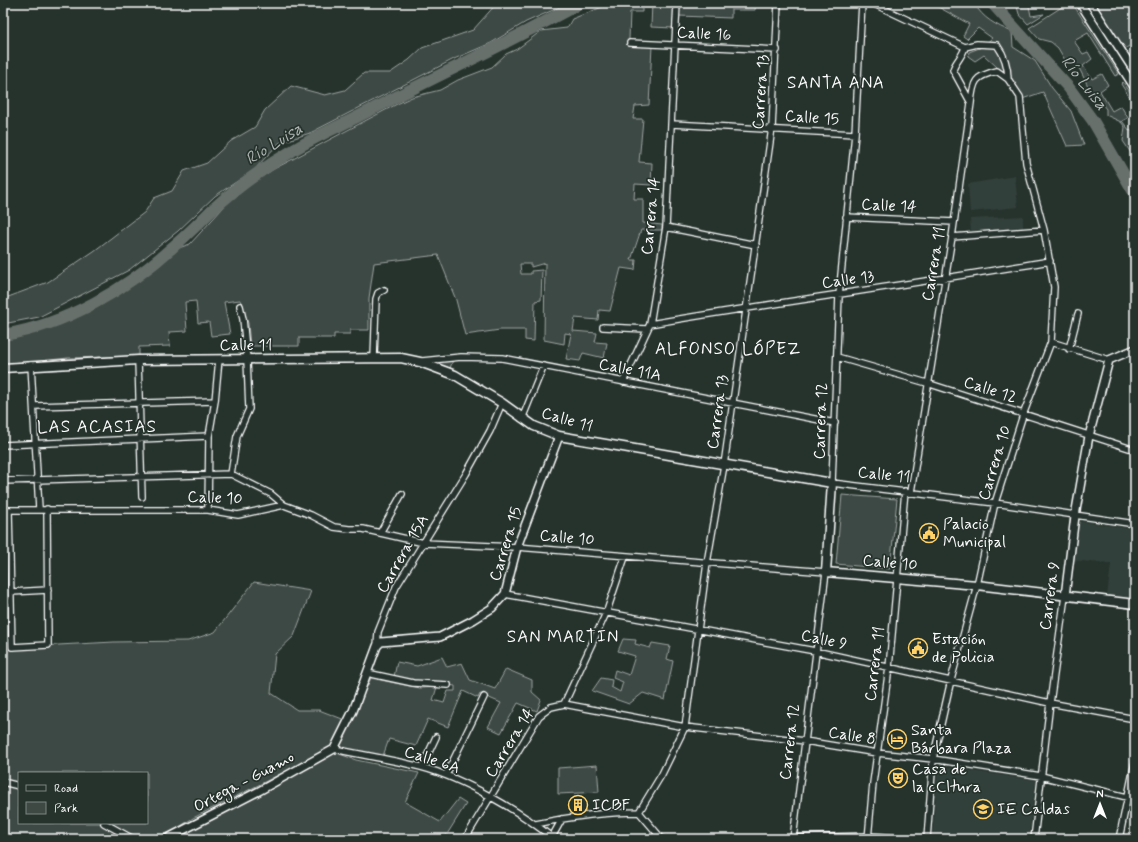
<svg xmlns="http://www.w3.org/2000/svg" width="1138" height="842" font-family="Mynerve,sans-serif">
	<style>
		.built { fill: #333f3a }
		.green { fill: #3e4944; stroke: #9ea4a2; fill-rule: evenodd }
		.lines { fill: none; stroke-linecap: round; stroke-linejoin: round }
		.river { stroke: #67706c; stroke-width: 12 }
		.minor-casing { stroke: #fff; stroke-width: 8 }
		.tertiary-casing { stroke: #fff; stroke-width: 10 }
		.secondary-casing { stroke: #fff; stroke-width: 11 }
		.minor { stroke: #26332d; stroke-width: 5.5 }
		.tertiary { stroke: #26332d; stroke-width: 7 }
		.secondary { stroke: #26332d; stroke-width: 8 }
		.labels { text-anchor: middle; dominant-baseline: central; stroke-width: 3.5; stroke-linejoin: round; paint-order: stroke }
		.street-label { font-size: 16px; fill: #fff; stroke: #26332d }
		.poi-label { font-size: 16px; fill: #fff; stroke: #26332d; text-anchor: start }
		.neighbourhood-label { font-size: 17px; letter-spacing: 1px; fill: #fff; stroke: #26332d }
		.water-label { font-size: 17px; font-style: italic; fill: #b3b8b6; stroke: #26332d }
	</style>
	<rect width="100%" height="100%" fill="#26332d"/>
	<filter id="ink" filterUnits="userSpaceOnUse"><feTurbulence type="fractalNoise" baseFrequency=".025" numOctaves="2"/><feDisplacementMap in="SourceGraphic" scale="8" xChannelSelector="R" yChannelSelector="G"/><feConvolveMatrix kernelMatrix="1 2 1 2 8 2 1 2 1" color-interpolation-filters="sRGB"/></filter>
	<g filter="url(#ink)">
		<path class="built" d="M1015 176 1018 207 970 212 968 184Z
			M1023 216V229L971 231 970 219Z
			M1079 521 1135 529V600L1107 597 1111 564 1072 560Z
			M938 766 1036 780 1029 839H944L932 837Z"/>
		<path class="green" d="M497 3H569L526 22 491 43 454 59 310 133 279 143 254 170 215 196 178 231 129 270 39 317 3 324V299L48 282 94 251 145 212 154 198 172 191 184 171 207 163 231 141 255 127 265 110 291 86 325 95 345 90 364 73H390L409 60 422 48 473 30Z
			M612 3H642V12H630L629 39 626 44 652 46 649 105 635 106 633 119H643L639 162 652 163 651 185 635 184 634 199H643V223L662 225V230H641L631 260H636L635 270 621 268 610 311 599 310 598 320 575 318 573 331 597 333 595 342 607 343 604 358 583 353 580 361 566 359 571 334 565 333 564 344 544 340 545 263 531 267V264H520L521 274H531V271L542 270 541 300 535 301 534 341 525 340V330H500L465 335 456 300 438 255 374 263 369 298V330H350V334H334V338H299V346H250L248 323 240 300 224 302 230 334 211 336 209 322 198 323 196 301 185 302 187 331 169 332 170 346 139 347V356L68 358 3 365V337L28 335 61 323 97 306 119 292 176 249 190 244 233 197 254 182 274 169 397 104 412 97 440 90 458 80 492 67 506 54 517 49 541 31 567 28 572 19Z
			M652 3H675L673 28 651 27Z
			M679 3H756L755 10H731V18L679 16Z
			M931 3H974C983 19 996 25 1012 32L1013 47 1035 61 1052 88 1071 111 1084 145 1067 146 1043 92 1019 100 997 67 984 55 975 61 968 56 969 52 982 47 992 38 978 28 967 39 963 36 969 24Z
			M1016 3H1038L1029 6 1031 16 1044 14 1028 24 1019 14Z
			M1068 3H1072L1119 74 1115 76 1088 33 1074 41 1083 54 1088 52 1092 59 1083 66 1092 79 1102 74 1108 85 1100 91 1112 111 1121 106 1128 118 1122 121 1130 131 1135 129V159L1123 141 1125 127 1121 122 1106 115V109L1089 88 1079 68 1065 60 1058 48 1051 42 1039 39 1029 28Z
			M1091 3H1135V42L1123 50Z
			M1123 82 1135 99V106L1121 84Z
			M453 360 449 371 425 362Z
			M842 495 897 499 890 569 836 564Z
			M254 582 311 591 294 636 275 654 271 693 297 710H319L345 720 330 749 193 818 161 839H3V648L114 642 188 641 215 632ZM19 773H147V823H19Z
			M623 639 636 640 635 644 650 648 652 643 670 646 667 659 673 661 665 700 643 693 629 704 592 691 601 678 612 680 611 687 620 692 623 682 613 678 615 670 629 675 635 656 618 651Z
			M442 657 447 667 462 663 470 680 495 689 506 669 532 680V692L541 700 537 711 518 703 501 733 488 727 501 703 480 694 478 698 463 691 448 727 428 719 416 746 389 739 383 756 338 747 371 678 420 688 437 687 433 700 444 703 448 691H455V686L394 677 397 662 417 666Z
			M334 752 356 760 419 773 405 802 440 822 458 799 466 804 444 839H171Z
			M597 765 599 792 558 794V768Z"/>
		<g class="lines">
			<path class="river" d="M992 3 1069 88 1093 121 1135 194
				M3 335C66 325 127 289 174 246 187 235 199 223 211 211 236 188 263 168 292 151 314 137 338 127 361 115 434 77 508 43 580 3"/>
			<defs>
				<path id="minor" d="M862 3 855 134 839 295 832 483 995 503 1135 524
					M872 3 965 47
					M630 43 777 50
					M965 47 977 44 997 45C1005 56 1008 66 1008 79
					M672 124 855 134
					M846 217 954 222
					M666 227 756 245
					M952 237 1044 230
					M650 324C783 301 917 284 1050 261
					M603 327 647 329
					M1051 342 1109 360
					M1069 349 1078 314
					M837 357 927 383 1135 450
					M374 358 376 299 378 293 384 290
					M138 360 142 497
					M422 361 461 357 502 358 835 423
					M31 365 39 509
					M623 382 650 324 666 227 677 3
					M34 406 215 401
					M522 419 543 367
					M3 445 209 436
					M231 474 237 436 249 409 247 359 243 319 240 306
					M3 481 231 474 271 494 284 505
					M911 492 952 237 971 103 953 70C955 62 963 56 965 47
					M3 510H208L238 515 284 505 311 515 334 527 349 529H363L424 543 517 547 826 572 793 839
					M9 510 12 647 48 645 47 509
					M208 510 209 436 215 401 219 359
					M380 533 402 494
					M11 592 48 590
					M505 594 815 651 1050 703 1135 719
					M377 646 378 632 396 587 466 474 490 431 502 403
					M367 673 413 683 448 685
					M564 704 685 727 805 741 877 753 933 759 1041 776 1135 799
					M334 749C363 755 392 760 421 767 463 778 520 811 554 839
					M422 767 436 737
					M446 775 484 697
					M3 782 19 786
					M639 812 662 774 685 727 707 563 724 465 772 128 778 3
					M104 823 133 839
					M536 824C569 817 605 812 639 812L662 839
					M793 838 868 836 922 839
					M465 839 539 716 551 707 564 704 607 611 625 557
					M551 839 562 819
					M868 839 873 783 889 668 905 491
					M927 839 933 759 951 680 977 585 995 503 1023 415 1051 342 1054 287 1044 230 1026 163 1020 97 1008 79 997 71C975 76 973 81 971 103
					M1034 839 1050 703 1065 596
					M1119 839 1135 762"/>
				<path id="tertiary" d="M1080 3 1135 88
					M1090 3 1135 72
					M1065 596 1075 516 1089 436 1109 360 1135 349
					M166 839 259 791 334 749 353 711 377 646 381 642 440 637 473 620 492 608 505 594 517 547 559 436"/>
				<path id="secondary" d="M3 368 138 360 401 358 420 362 455 375 502 403 534 426 559 436 832 483 826 572 977 585 1135 604"/>
			</defs>
			<use href="#minor" class="minor-casing"/>
			<use href="#tertiary" class="tertiary-casing"/>
			<use href="#secondary" class="secondary-casing"/>
			<use href="#minor" class="minor"/>
			<use href="#tertiary" class="tertiary"/>
			<use href="#secondary" class="secondary"/>
		</g>
	</g>
	<defs>
		<symbol id="civic-ring" viewBox="-11 -11 22 22"><circle r="9.5" fill="#26332d" stroke="#ffd166" stroke-width="1.5"/><path d="M-.6-6.5H3V-4.5H.6V-3L4-1V1h2V6H-6V1h2V-1L-.6-3ZM-1.2 2.5V6h2.4V2.5Z" fill="#ffd166"/></symbol>
		<symbol id="hotel-ring" viewBox="-11 -11 22 22"><circle r="9.5" fill="#26332d" stroke="#ffd166" stroke-width="1.5"/><path d="M-6-4.5h1.5V1H6V5H4.5V3h-9V5H-6ZM-4 0a1.8 1.8 0 1 1 3.6 0ZM.5 0V-2.5h3Q6-2.5 6 0Z" fill="#ffd166"/></symbol>
		<symbol id="theatre-ring" viewBox="-11 -11 22 22"><circle r="9.5" fill="#26332d" stroke="#ffd166" stroke-width="1.5"/><path d="M-5-5.5Q0-4 5-5.5V0Q5 5 0 6Q-5 5-5 0ZM-3.3-2.5H-1v1.5H-3.3ZM1-2.5H3.3v1.5H1ZM-2.8 1Q0 5.5 2.8 1Z" fill="#ffd166"/></symbol>
		<symbol id="building-ring" viewBox="-11 -11 22 22"><circle r="9.5" fill="#26332d" stroke="#ffd166" stroke-width="1.5"/><path d="M-4-6H4V6H1V3H-1V6H-4ZM-2.5-4.3h1.7v1.8h-1.7ZM.8-4.3h1.7v1.8H.8ZM-2.5-1h1.7V.8h-1.7ZM.8-1h1.7V.8H.8Z" fill="#ffd166"/></symbol>
		<symbol id="school-ring" viewBox="-11 -11 22 22"><circle r="9.5" fill="#26332d" stroke="#ffd166" stroke-width="1.5"/><path d="M0-5L7-2L0 1L-7-2ZM-4 1L0 2.5L4 1V4Q0 6-4 4Z" fill="#ffd166"/></symbol>
	</defs>
	<g fill-rule="evenodd">
		<use href="#civic-ring" x="918" y="522" width="22" height="22"/>
		<use href="#civic-ring" x="907" y="637" width="22" height="22"/>
		<use href="#hotel-ring" x="886" y="728" width="22" height="22"/>
		<use href="#theatre-ring" x="887" y="767" width="22" height="22"/>
		<use href="#building-ring" x="567" y="794" width="22" height="22"/>
		<use href="#school-ring" x="972" y="798" width="22" height="22"/>
	</g>
	<g class="labels">
		<g class="street-label">
			<text transform="translate(704 34) rotate(3)">Calle 16</text>
			<text transform="translate(761 92) rotate(-86)">Carrera 13</text>
			<text transform="translate(812 118) rotate(4)">Calle 15</text>
			<text transform="translate(889 206) rotate(3)">Calle 14</text>
			<text transform="translate(651 216) rotate(-84)">Carrera 14</text>
			<text transform="translate(934 264) rotate(-80)">Carrera 11</text>
			<text transform="translate(848 280) rotate(-8)">Calle 13</text>
			<text x="246" y="345">Calle 11</text>
			<text transform="translate(630 370) rotate(11)">Calle 11A</text>
			<text transform="translate(990 390) rotate(18)">Calle 12</text>
			<text transform="translate(718 412) rotate(-82)">Carrera 13</text>
			<text transform="translate(567 420) rotate(16)">Calle 11</text>
			<text transform="translate(821 421) rotate(-88)">Carrera 12</text>
			<text transform="translate(995 463) rotate(-73)">Carrera 10</text>
			<text transform="translate(884 475) rotate(6)">Calle 11</text>
			<text transform="translate(215 498) rotate(2)">Calle 10</text>
			<text transform="translate(567 538) rotate(5)">Calle 10</text>
			<text transform="translate(506 544) rotate(-73)">Carrera 15</text>
			<text transform="translate(403 554) rotate(-60)">Carrera 15A</text>
			<text transform="translate(890 563) rotate(5)">Calle 10</text>
			<text transform="translate(1050 596) rotate(-82)">Carrera 9</text>
			<text transform="translate(824 640) rotate(12)">Calle 9</text>
			<text transform="translate(875 664) rotate(-83)">Carrera 11</text>
			<text transform="translate(852 736) rotate(9)">Calle 8</text>
			<text transform="translate(790 742) rotate(-83)">Carrera 12</text>
			<text transform="translate(510 743) rotate(-58)">Carrera 14</text>
			<text transform="translate(432 760) rotate(18)">Calle 6A</text>
			<text transform="translate(244 782) rotate(-28)">Ortega - Guamo</text>
		</g>
		<g class="poi-label">
			<text x="943" y="524">Palacio<tspan x="943" dy="18">Municipal</tspan></text>
			<text x="932" y="639">Estación<tspan x="932" dy="18">de Policia</tspan></text>
			<text x="911" y="730">Santa<tspan x="911" dy="18">Bárbara Plaza</tspan></text>
			<text x="912" y="769">Casa de<tspan x="912" dy="18">la cCltura</tspan></text>
			<text x="592" y="805">ICBF</text>
			<text x="997" y="809">IE Caldas</text>
		</g>
		<g class="neighbourhood-label">
			<text x="836" y="83">SANTA ANA</text>
			<text x="728" y="349">ALFONSO LÓPEZ</text>
			<text x="97" y="427">LAS ACASIAS</text>
			<text x="563" y="637">SAN MARTIN</text>
		</g>
		<g class="water-label">
			<text transform="translate(1084 83) rotate(52)">Río Luisa</text>
			<text transform="translate(274 144) rotate(-32)">Río Luisa</text>
		</g>
	</g>
	<rect width="1138" height="842" fill="none" stroke="#26332d" stroke-width="16"/>
	<rect x="8" y="8" width="1122" height="826" fill="none" stroke="#fff" stroke-width="1.5" filter="url(#ink)"/>
	<rect x="18" y="772" width="130" height="52" fill="#26332d" stroke="#7d8581"/>
	<rect x="26" y="785" width="20" height="6" fill="#26332d" stroke="#7d8581"/>
	<text x="54" y="792" font-size="12" fill="#ffffff">Road</text>
	<rect x="26" y="802" width="20" height="12" fill="#3e4944" stroke="#7d8581"/>
	<text x="54" y="812" font-size="12" fill="#ffffff">Park</text>
	<g transform="translate(1100 804)" stroke="#26332d" stroke-width="3" paint-order="stroke">
	<path d="M0-3L7 15L0 10L-7 15Z" fill="#ffffff"/>
	<text y="-6" font-size="11" font-weight="bold" text-anchor="middle" fill="#ffffff">N</text>
	</g>
</svg>
